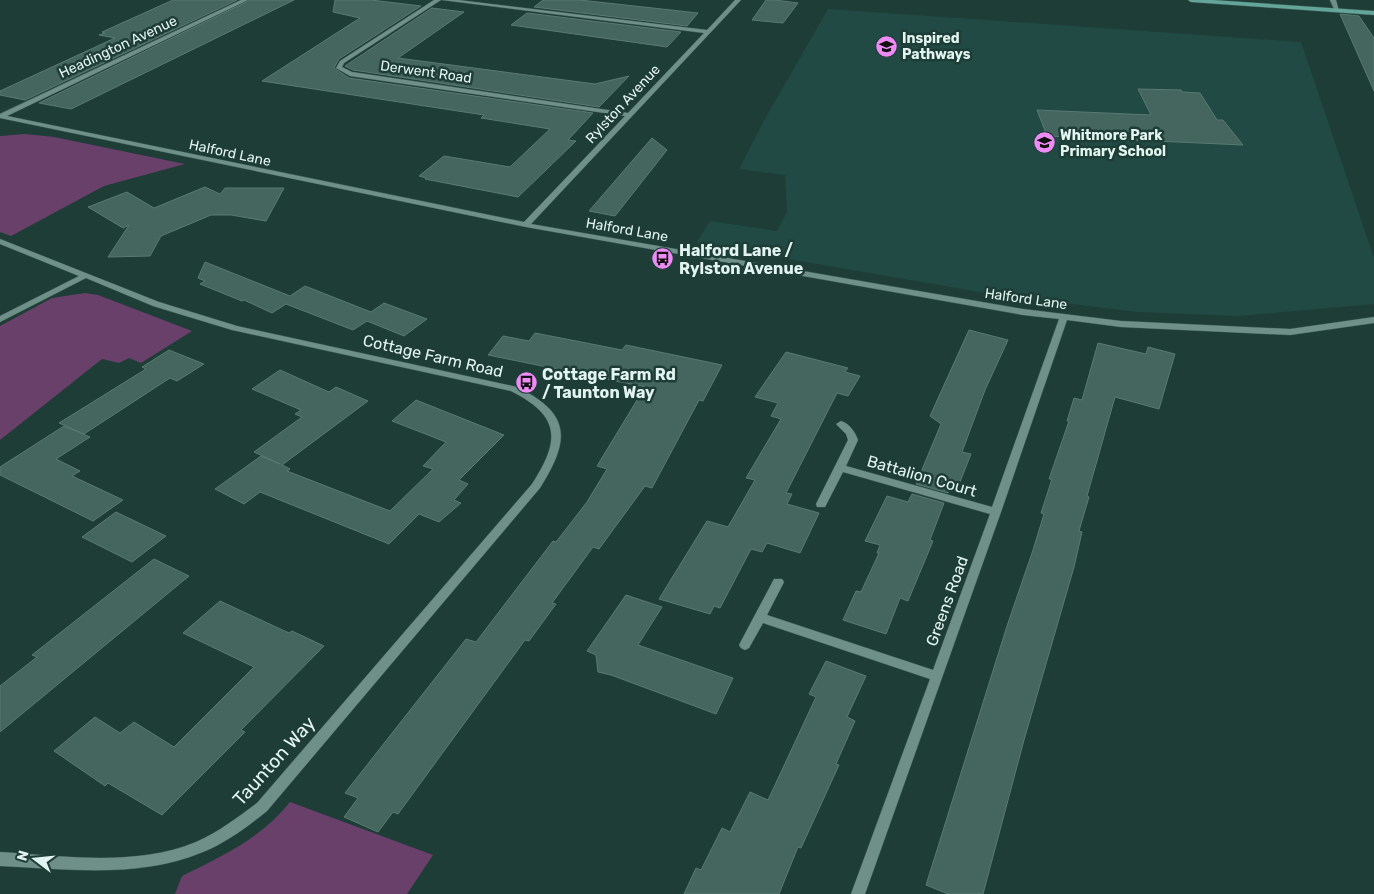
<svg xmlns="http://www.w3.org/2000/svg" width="1374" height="894" font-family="Rubik,sans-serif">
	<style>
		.built { fill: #224a44 }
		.green { fill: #68406a }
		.building { fill: #45655f; stroke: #597a73 }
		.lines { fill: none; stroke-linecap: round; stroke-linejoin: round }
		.street-casing { stroke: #3e5955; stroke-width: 1 }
		.secondary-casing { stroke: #3e5955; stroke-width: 1 }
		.street { fill: #6f9089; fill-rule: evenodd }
		.secondary { fill: #64a59a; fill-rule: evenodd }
		.labels { text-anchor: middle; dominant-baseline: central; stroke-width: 5; stroke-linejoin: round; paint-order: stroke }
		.far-poi-label { font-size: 14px; font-weight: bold; fill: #e2f4f0; stroke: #1e3d37; text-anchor: start }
		.far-street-label { font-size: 14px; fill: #e2f4f0; stroke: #1e3d37 }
		.poi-label { font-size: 16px; font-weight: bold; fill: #e2f4f0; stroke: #1e3d37; text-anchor: start }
		.street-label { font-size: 16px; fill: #e2f4f0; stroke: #1e3d37 }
		.near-street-label { font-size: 19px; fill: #e2f4f0; stroke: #1e3d37 }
	</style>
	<rect width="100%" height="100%" fill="#1e3d37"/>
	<path class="built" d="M828 9 1301 42 1374 258V304L1239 316 1138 312 997 295 696 243 710 221 777 231 787 212 785 175 739 169 766 117Z"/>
	<path class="green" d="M25 134 54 137 185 164 104 186 11 236 0 232V136Z
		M85 293 98 295 192 331 141 363 129 358 119 363 102 359 0 440V326L52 298Z
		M290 802 433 855 407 894H175L182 876C224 855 260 839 290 802Z"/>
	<path class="building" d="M173 0H237L25 100 0 95V91L115 38 99 35 105 33 102 32Z
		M250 0H294L71 109 39 103Z
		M335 0H371L421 6 339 59 334 68 349 78 593 113 568 140 576 141 518 197 425 179 426 178 419 176 444 156 510 167 550 129 481 118 484 115 262 81 360 18 333 12Z
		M543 0H580L698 13 687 26 534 7Z
		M766 0H775L798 3 783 23 752 20Z
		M432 8 464 12 398 58 595 84 629 76 599 107 353 70 345 66Z
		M527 13 681 32 667 47 511 25Z
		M1340 14 1359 16 1374 38V91Z
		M1138 89 1181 90 1182 92 1200 93 1217 120H1223L1243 145 1047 136 1037 110 1151 115Z
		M652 138 667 150 615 216 589 211Z
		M205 187 220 194 225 188H284L266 221 231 215H211L161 236 150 256 108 257 129 225 123 228 88 207 127 192 154 208Z
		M205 262 290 296 305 286 371 312 384 303 427 319 404 336 367 321 353 330 286 304 272 313 244 300 242 301 200 284 205 281 198 278Z
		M969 330 1008 340 985 390 962 452 971 454 960 482 953 480 948 493 916 484 941 424 930 416Z
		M535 333 622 350 626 345 722 365 703 401 699 400 652 488 645 486 599 549 593 547 552 603 556 604 529 641 525 640 398 814 393 812 378 832 344 817 358 798 345 793 466 639 476 642 553 541 556 542 587 502 607 469 597 466 645 387 488 355 503 336 529 341Z
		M1098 343 1146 354 1148 347 1175 354 1159 409 1115 397 1087 496 1089 497 1079 531 1082 532 1074 567 1024 740 983 894H948L926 885 1007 626 1033 550 1044 514 1041 513 1052 479H1049L1069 421H1067L1074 398 1082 400Z
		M169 350 204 364 177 381 170 378 84 434 59 423 146 369 142 367Z
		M786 352 848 368 845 372 860 376 848 396 837 393 786 493 792 494 787 504 819 513 800 553 767 543 762 552 751 549 720 608 714 606 710 614 659 599 707 521 728 527 755 480 746 478 781 419 771 416 778 403 755 397Z
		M280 370 329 392 336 387 368 401 282 465 290 469 287 471 390 511 433 469 423 466 446 442 392 421 416 400 504 435 459 480 468 484 454 500 461 503 439 522 419 514 389 544 260 492 244 504 215 489 261 456 280 464 254 452 302 417 295 414 301 410 252 389Z
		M64 426 90 437 56 459 80 471 72 476 123 500 93 521 0 475V467Z
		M912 494 944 503 930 540 933 541 908 601 900 598 886 634 843 620 856 591 861 592 879 553H877L880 545 865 541 887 496 908 502Z
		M116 512 166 536 132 562 82 537Z
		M154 559 189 576 0 732V686L37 657 32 655Z
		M626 595 662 607 638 645 733 678 716 714 611 675 598 672 596 655 587 651Z
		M220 601 289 633 292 631 324 646 241 730 245 732 162 815 108 783 105 786 54 751 95 717 120 733 134 722 174 747 254 667 183 633Z
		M826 661 866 676 847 717 855 721 836 764 839 765 801 848 798 847 779 894H684L696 868 701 870 722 828 730 832 750 792 768 800 816 697 809 694Z"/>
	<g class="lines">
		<defs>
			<path id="street" d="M241 0H248L7 116 524 222 625 116 350 76 336 68 340 61 434 0H441L344 63 342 67 352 72 628 113 704 33 442 0H458L707 30 735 0H741L531 224 1023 309 1121 321 1290 329 1374 317V323L1290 335 1121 327 1067 320 1001 512 865 894H851L930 679 763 623 749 648 745 650 741 648 739 645 774 579H782L784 582 767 615 933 670 990 514 843 472 825 507H817L816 504 848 440 846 434 836 424 841 421C850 424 855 432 858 440L846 466 992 507 1059 319 1023 315 526 227 0 118V114Z
				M1330 0H1336L1339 11H1335Z
				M0 239 159 302 237 326 517 387C572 414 570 440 540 488L267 811C247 827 227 842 203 852 138 879 68 869 0 866V852C64 856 136 867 196 842 219 832 238 817 257 803L532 484C561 439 560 416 511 391L232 330 153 306 86 278 0 322V316L79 276 0 244Z"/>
			<path id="secondary" d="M1188 0H1213L1374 11V15L1191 2Z"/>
		</defs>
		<use href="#street" class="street-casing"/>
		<use href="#secondary" class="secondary-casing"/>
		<use href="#street" class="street"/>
		<use href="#secondary" class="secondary"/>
	</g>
	<defs>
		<symbol id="school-disc" viewBox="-11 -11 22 22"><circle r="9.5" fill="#ef8bf6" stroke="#1e3d37"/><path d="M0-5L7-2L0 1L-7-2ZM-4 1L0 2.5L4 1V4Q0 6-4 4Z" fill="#111"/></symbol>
		<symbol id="bus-disc" viewBox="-11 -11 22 22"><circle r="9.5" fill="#ef8bf6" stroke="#1e3d37"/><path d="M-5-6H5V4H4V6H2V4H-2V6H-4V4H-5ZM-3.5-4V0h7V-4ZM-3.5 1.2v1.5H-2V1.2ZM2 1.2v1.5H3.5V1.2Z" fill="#111"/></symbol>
	</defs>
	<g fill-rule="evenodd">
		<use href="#school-disc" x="874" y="34" width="25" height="25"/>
		<use href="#school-disc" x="1032" y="130" width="25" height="25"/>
		<use href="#bus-disc" x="650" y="246" width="25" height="25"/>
		<use href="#bus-disc" x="514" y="370" width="25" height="25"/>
	</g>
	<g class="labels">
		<g class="far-poi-label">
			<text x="902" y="38">Inspired<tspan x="902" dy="16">Pathways</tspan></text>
			<text x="1060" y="135">Whitmore Park<tspan x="1060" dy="16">Primary School</tspan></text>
		</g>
		<g class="far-street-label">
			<text transform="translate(118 47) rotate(-25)">Headington Avenue</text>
			<text transform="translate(426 72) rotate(8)">Derwent Road</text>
			<text transform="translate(623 104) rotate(-47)">Rylston Avenue</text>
			<text transform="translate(230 153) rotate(12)">Halford Lane</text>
			<text transform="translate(627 230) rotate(10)">Halford Lane</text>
			<text transform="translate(1026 299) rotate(8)">Halford Lane</text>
		</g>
		<g class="poi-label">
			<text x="679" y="250">Halford Lane /<tspan x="679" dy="18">Rylston Avenue</tspan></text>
			<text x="542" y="374">Cottage Farm Rd<tspan x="542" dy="18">/ Taunton Way</tspan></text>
		</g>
		<g class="street-label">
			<text transform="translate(433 356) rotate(13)">Cottage Farm Road</text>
			<text transform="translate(922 476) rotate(16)">Battalion Court</text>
			<text transform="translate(947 601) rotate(-70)">Greens Road</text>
		</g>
		<g class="near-street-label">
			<text transform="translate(274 761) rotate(-48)">Taunton Way</text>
		</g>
	</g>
	<g transform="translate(35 859) rotate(286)" stroke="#1e3d37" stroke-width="4" paint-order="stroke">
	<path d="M0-4L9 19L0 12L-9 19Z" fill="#e2f4f0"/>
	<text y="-8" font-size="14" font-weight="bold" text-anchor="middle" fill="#e2f4f0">N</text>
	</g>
</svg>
